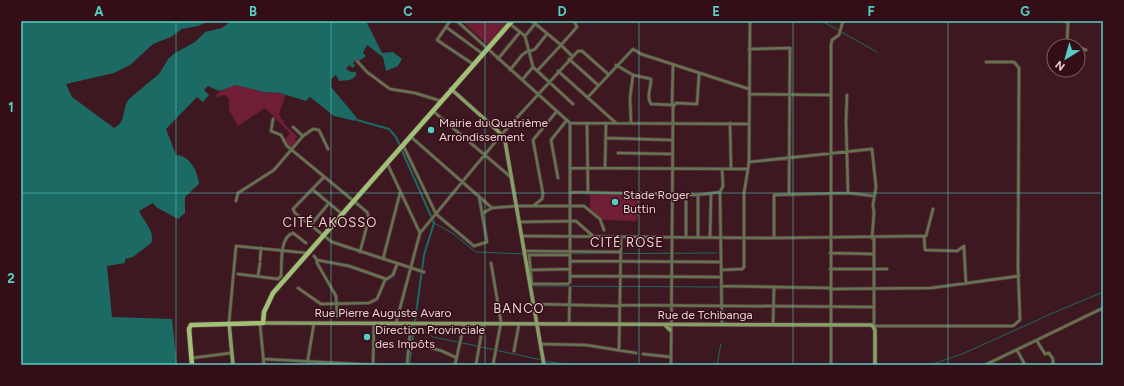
<svg xmlns="http://www.w3.org/2000/svg" width="1124" height="386" font-family="Figtree,sans-serif">
	<style>
		.green { fill: #6f1e35 }
		.water { fill: #1b6a64 }
		.lines { fill: none; stroke-linecap: round; stroke-linejoin: round }
		.stream { stroke: #1b6a64; stroke-width: 1 }
		.canal { stroke: #1b6a64; stroke-width: 2 }
		.street-casing { stroke: #5a353e; stroke-width: 4 }
		.secondary-casing { stroke: #5a353e; stroke-width: 5 }
		.primary-casing { stroke: #5a353e; stroke-width: 6 }
		.street { stroke: #647350; stroke-width: 2.5 }
		.secondary { stroke: #869f66; stroke-width: 3.5 }
		.primary { stroke: #a1c177; stroke-width: 4.5 }
		.grid { fill: none; stroke: #56cec4; stroke-width: 1; stroke-opacity: 0.55 }
		.poi-dot { fill: #56cec4; stroke: #330e17; stroke-width: 1.5 }
		.labels { text-anchor: middle; dominant-baseline: central; stroke-width: 3; stroke-linejoin: round; paint-order: stroke }
		.poi-label { font-size: 12px; fill: #ebd0d4; stroke: #330e17; text-anchor: start }
		.street-label { font-size: 12px; fill: #ebd0d4; stroke: #330e17 }
		.neighbourhood-label { font-size: 13px; letter-spacing: 1px; fill: #ebd0d4; stroke: #330e17 }
		.neatline { fill: none; stroke: #56cec4; stroke-width: 1.5 }
		.grid-label { font-size: 13px; text-anchor: middle; font-weight: bold; fill: #56cec4 }
	</style>
	<rect width="100%" height="100%" fill="#3e1821"/>
	<path class="green" d="M462 21H508L488 45Z
		M236 85 264 92 286 94 279 114 286 126 297 136 295 140 296 141 290 150 283 142 290 133 265 108 238 126 229 110V100L225 95 217 97 215 96 223 89Z
		M590 194 639 195 638 217 636 221 603 220 590 209Z"/>
	<path class="water" d="M21 21H209L198 26 182 29 171 37 153 44 130 65 114 73 66 84 72 97 114 128C127 122 121 110 129 99L159 74 169 58 175 53 195 42 205 32 222 28 231 21H366L382 53 393 52 402 59 398 66 386 71 383 57 367 45 363 53 366 56 359 61H355L353 63 355 65 353 68 349 65 346 69 351 72H356V76L350 80 339 81 336 75 331 79V87L357 118 355 121 334 116 310 97 306 101 280 93 264 92 236 85 219 91 208 86 204 90 209 95 203 102 197 97 166 129 176 155C189 155 198 171 199 184L185 197V213L178 219 156 207 153 203 139 211C143 220 156 233 151 243L133 257 125 259V263L107 266 112 317 172 319 177 365H21Z"/>
	<g class="lines">
		<path class="stream" d="M822 21 877 52
			M434 223 452 233 476 252 524 254
			M527 254 716 253
			M532 286 718 287
			M1041 318 1103 292
			M414 328H419L433 337 477 346
			M481 347 542 360
			M545 361 570 365
			M717 365 721 344
			M930 365 962 354 1040 319"/>
		<path class="canal" d="M357 120 389 129 396 137 434 223 424 255 409 365"/>
		<defs>
			<path id="street" d="M450 21 437 40 473 64
				M457 21 570 123 749 124
				M532 21 561 45 537 71
				M1065 21 1068 23 1067 42 1071 45 1075 46
				M510 24 525 36 533 67 573 104
				M446 27 483 54
				M525 36 535 24
				M1078 47 1086 50
				M749 49 790 48 789 194
				M529 52 535 49 547 34
				M572 56 561 45 577 27 574 21
				M498 59 520 32
				M569 59 598 85
				M357 61 367 72 390 89 415 93 441 101
				M616 65 633 75 651 79C651 88 646 97 651 104L674 105
				M510 70 522 55 529 50
				M558 71 616 123
				M522 80 533 67
				M749 94 831 95
				M847 95 846 121 848 193
				M588 97 633 49 641 54 749 89
				M672 105 673 65
				M433 111 512 178
				M273 119 271 131 281 135 287 146 367 212 369 218 360 252
				M587 123 588 193
				M631 123 630 98 633 75
				M730 123 731 169
				M293 127 303 136
				M410 136 492 208
				M606 138 672 140
				M403 145 436 214 474 246 487 242 479 196
				M618 153 672 154
				M749 162 750 21
				M387 163 420 233
				M570 168 748 169 749 162 872 149 876 187 873 205 874 213 872 238
				M605 168 606 123
				M324 177 293 209 295 213 332 242 424 272
				M558 178 551 140 567 120
				M312 189 342 214
				M570 192 698 195 720 192 722 325
				M720 192 723 186 722 169
				M698 195V237
				M236 201 238 193 274 170 303 136 313 129 319 130 328 149
				M533 206 542 199 543 194 533 140 557 111
				M933 209 926 236H924L925 250 957 251 964 246
				M483 213 492 208 517 206H584L600 219 604 230
				M519 222 576 221 593 236
				M310 226 329 203
				M522 236 774 238 924 236
				M686 236V195
				M710 237 711 195
				M774 238V195L848 193 874 196
				M874 238V326H1013L1020 320 1018 268 1019 68 1014 62H986
				M964 247 966 284
				M525 251 620 252
				M830 253 873 254
				M570 255H529L532 284H568L570 282C570 229 570 176 570 123
				M314 256 317 260 349 266 386 279
				M383 259 400 193
				M260 260 261 248
				M317 260V263L336 296 337 316
				M570 261 721 262
				M491 263 501 322 493 365
				M830 269H887
				M530 270 570 269
				M721 270 742 269 744 267V193L748 169
				M238 274 278 279 281 276C282 265 279 237 293 233L306 243
				M258 276 260 263
				M570 276 721 277
				M721 286 830 288
				M298 288 321 304 369 303 377 299 385 280 393 275 397 264
				M830 289 931 288 1019 276
				M534 304 620 306
				M620 305 873 307
				M229 323 236 246 307 253
				M396 323 420 233 501 135 578 51H582L608 74
				M260 324 264 365
				M569 324 570 288
				M773 325 774 288
				M1037 341 1045 354 1049 353 1053 359V365
				M414 343 442 351 457 358
				M540 344 586 345 636 353
				M619 350 621 237
				M1017 350 1025 365
				M514 351 519 324
				M643 354 671 357
				M192 358 231 353
				M263 359 376 365
				M307 365 314 323
				M373 365 374 323
				M407 365 411 324
				M455 365 464 324
				M476 365 483 324
				M671 365 673 107 676 103 697 104 699 75
				M831 365V45L832 40 839 35 843 21
				M985 365 1103 308"/>
			<path id="secondary" d="M451 89 498 131 505 141 544 365
				M229 323 233 365
				M263 323 872 325 875 330V365
				M665 325 670 330"/>
			<path id="primary" d="M192 365 189 329 191 325 263 323 264 312 273 293 512 21"/>
		</defs>
		<use href="#street" class="street-casing"/>
		<use href="#secondary" class="secondary-casing"/>
		<use href="#primary" class="primary-casing"/>
		<use href="#street" class="street"/>
		<use href="#secondary" class="secondary"/>
		<use href="#primary" class="primary"/>
	</g>
	<path class="grid" d="M176 21V365M331 21V365M485 21V365M639 21V365M793 21V365M948 21V365M21 193H1103"/>
	<g class="poi-dot">
		<circle cx="431" cy="130" r="4"/>
		<circle cx="615" cy="202" r="4"/>
		<circle cx="367" cy="337" r="4"/>
	</g>
	<g class="labels">
		<g class="poi-label">
			<text x="439" y="123">Mairie du Quatrième<tspan x="439" dy="14">Arrondissement</tspan></text>
			<text x="623" y="195">Stade Roger<tspan x="623" dy="14">Buttin</tspan></text>
			<text x="375" y="330">Direction Provinciale<tspan x="375" dy="14">des Impôts</tspan></text>
		</g>
		<g class="street-label">
			<text x="383" y="313">Rue Pierre Auguste Avaro</text>
			<text x="705" y="315">Rue de Tchibanga</text>
		</g>
		<g class="neighbourhood-label">
			<text x="330" y="222">CITÉ AKOSSO</text>
			<text x="627" y="242">CITÉ ROSE</text>
			<text x="519" y="308">BANCO</text>
		</g>
	</g>
	<rect width="1124" height="386" fill="none" stroke="#330e17" stroke-width="44"/>
	<g transform="translate(1066 58) rotate(217)"><circle r="19" fill="#330e17" stroke="#7d5c63"/>
	<path d="M0-3L7 15L0 10L-7 15Z" fill="#56cec4"/>
	<text y="-6" font-size="11" font-weight="bold" text-anchor="middle" fill="#ebd0d4">N</text>
	</g>
	<rect x="22" y="22" width="1080" height="342" class="neatline"/>
	<g class="grid-label">
		<text x="99" y="16">A</text>
		<text x="253" y="16">B</text>
		<text x="408" y="16">C</text>
		<text x="562" y="16">D</text>
		<text x="716" y="16">E</text>
		<text x="871" y="16">F</text>
		<text x="1025" y="16">G</text>
		<text x="11" y="112">1</text>
		<text x="11" y="283">2</text>
	</g>
</svg>
